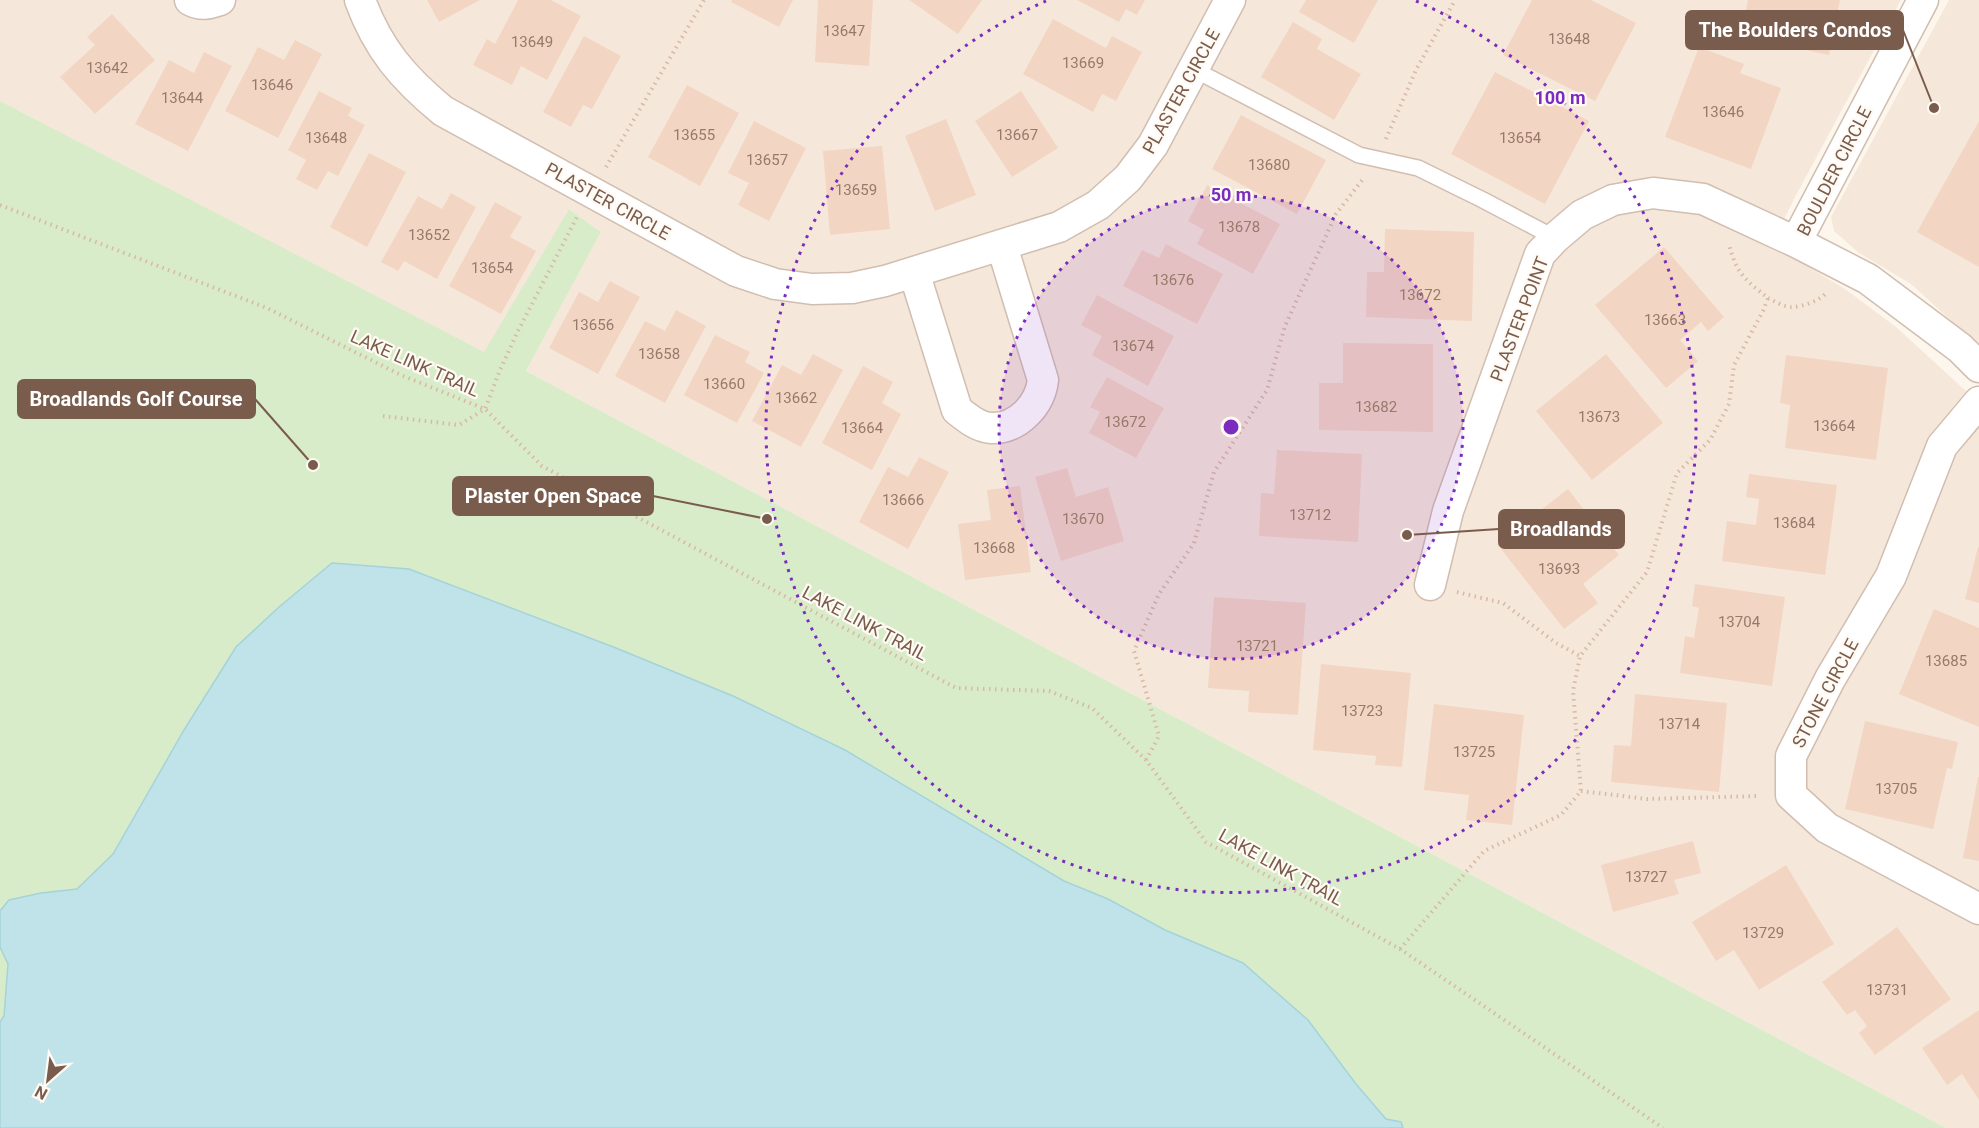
<svg xmlns="http://www.w3.org/2000/svg" width="1979" height="1128" font-family="Roboto,sans-serif">
	<style>
		.residential { fill: #f5e8da }
		.green { fill: #d8ecc9 }
		.water { fill: #bfe3e8; stroke: #a5d3da; stroke-width: 1.5 }
		.building { fill: #f3d5c3 }
		.lines { fill: none; stroke-linecap: round; stroke-linejoin: round }
		.lane-casing { stroke: #d1beb0; stroke-width: 18 }
		.street-casing { stroke: #d1beb0; stroke-width: 33 }
		.path { stroke: #d9b8a5; stroke-width: 4; stroke-dasharray: 1.5 4.5; stroke-linecap: butt }
		.lane { stroke: #fff; stroke-width: 15 }
		.street { stroke: #fff; stroke-width: 30 }
		.ring { fill: none; stroke: #7b2cbf; stroke-width: 3; stroke-dasharray: 3 6 }
		.labels { text-anchor: middle; dominant-baseline: central; stroke-width: 4.5; stroke-linejoin: round; paint-order: stroke }
		.number-label { font-size: 15px; fill: #987a6a }
		.street-label { font-size: 18px; fill: #7a5c4d; stroke: #fffaf3 }
		.centre { fill: #7b2cbf; stroke: #fffaf3; stroke-width: 3 }
		.ring-label { font-size: 18px; text-anchor: middle; font-weight: bold; fill: #7b2cbf; stroke: #fffaf3; stroke-width: 4.5; stroke-linejoin: round; paint-order: stroke }
		.leader { fill: none; stroke: #7a5c4d; stroke-width: 2 }
		.callout-dot { fill: #7a5c4d; stroke: #fffaf3; stroke-width: 2 }
		.callout { fill: #7a5c4d; stroke: #7a5c4d; stroke-width: 2 }
		.callout-label { font-size: 20px; text-anchor: middle; font-weight: bold; fill: #fff }
	</style>
	<rect width="100%" height="100%" fill="#fdf6ec"/>
	<path class="residential" d="M0 0H1901L1794 199 1770 248 1802 263 1845 289 1896 327 1979 403V1128H1946L526 371 601 232 569 209 484 353 0 101Z
		M1949 0H1979V346L1911 284 1859 253 1834 231 1831 217Z"/>
	<path class="green" d="M0 101 484 352 569 209 601 232 526 371 1946 1128H0Z"/>
	<path class="water" d="M332 563 409 569 616 648 733 696 845 750 1064 881 1108 899 1165 930 1243 963 1308 1020 1356 1084 1386 1119 1401 1122 1403 1128H0V1022L4 1016 8 964 0 947V911L9 900 41 893 77 889 113 854 184 730 236 647 279 607Z"/>
	<path class="building" d="M427 0H480L439 22Z
		M518 0H551L581 16 547 80 521 66 512 85 473 65 487 39 495 44Z
		M732 0H793L779 27 731 2Z
		M818 0H873L869 66 815 62Z
		M909 0H982L958 34Z
		M1077 0H1145L1137 15 1126 9 1119 22Z
		M1306 0H1378L1354 43 1299 12Z
		M1532 0H1591L1636 23 1595 101 1503 55Z
		M1748 0H1840L1829 55 1786 46 1789 30 1744 20Z
		M112 14 155 60 95 114 60 77 95 45 87 37Z
		M1053 19 1106 48 1112 36 1142 52 1116 101 1102 94 1093 112 1023 74Z
		M1293 22 1322 39 1317 49 1361 74 1334 120 1261 77Z
		M584 36 621 56 592 109 583 105 571 127 543 112Z
		M295 40 322 54 278 138 225 111 258 47 284 60Z
		M1699 47 1744 64 1740 73 1781 88 1751 169 1665 137Z
		M204 52 232 66 188 151 135 124 169 60 194 73Z
		M1495 72 1589 121 1545 204 1451 154Z
		M687 85 739 113 700 186 648 157Z
		M319 91 352 108 348 116 365 125 338 176 328 171 317 190 296 179 306 160 288 150Z
		M1021 91 1058 148 1012 177 975 121Z
		M1241 115 1326 160 1297 214 1212 169Z
		M946 119 976 195 935 211 905 136Z
		M754 121 806 148 769 221 738 205 749 183 728 173Z
		M1979 121V267L1917 232Z
		M882 146 890 229 830 235 823 151Z
		M369 153 406 172 367 247 330 227Z
		M1207 185 1280 224 1253 274 1197 244 1204 230 1188 221Z
		M451 193 476 207 437 279 404 261 398 271 381 262 418 196 442 209Z
		M495 202 522 217 510 237 536 251 501 314 449 286Z
		M1385 229 1474 232 1472 321 1366 317 1367 272H1384Z
		M1166 244 1223 274 1197 324 1123 286 1142 250 1159 258Z
		M1664 247 1724 317 1708 331 1701 322 1680 340 1698 361 1666 388 1595 305Z
		M610 281 640 297 598 374 549 348 579 292 598 302Z
		M1097 295 1174 336 1148 386 1092 355 1102 336 1081 325Z
		M676 310 706 326 665 403 615 376 645 321 665 331Z
		M715 335 750 352 745 362 764 373 737 423 684 395Z
		M1343 343 1433 344V432L1319 430V383H1343Z
		M813 354 843 370 801 447 752 421 782 365 801 375Z
		M1606 354 1663 423 1592 480 1536 411Z
		M1786 355 1888 368 1876 460 1785 448 1790 405 1780 403Z
		M863 366 893 382 882 403 901 414 872 470 822 443Z
		M1107 377 1164 408 1136 458 1089 433 1100 412 1090 407Z
		M1277 450 1362 454 1358 542 1259 536 1261 493 1274 494Z
		M919 457 949 472 908 549 859 522 888 467 908 477Z
		M1067 468 1076 497 1108 487 1124 541 1061 561 1035 477Z
		M1749 474 1837 485 1825 575 1722 561 1727 521 1756 525 1759 499 1746 497Z
		M1020 486 1031 572 965 580 958 524 991 520 987 490Z
		M1568 489 1619 555 1583 584 1598 603 1564 629 1497 544Z
		M1978 547H1979V603L1965 599Z
		M1695 584 1785 597 1772 686 1680 673 1685 636 1694 638 1699 608 1692 606Z
		M1214 597 1306 603 1298 715 1248 712 1249 691 1208 688Z
		M1934 609 1979 628V727L1899 694Z
		M1321 664 1411 673 1402 767 1375 765 1376 756 1313 750Z
		M1635 694 1727 703 1719 792 1611 782 1614 745 1631 746Z
		M1434 704 1524 715 1512 825 1466 820 1469 795 1424 790Z
		M1865 721 1958 742 1952 769 1947 768 1933 829 1845 809Z
		M1978 777H1979V861L1963 858Z
		M1693 841 1701 873 1674 880 1679 894 1613 912 1601 865Z
		M1786 865 1834 944 1759 990 1734 950 1716 961 1692 922Z
		M1897 927 1951 999 1875 1055 1859 1033 1867 1026 1855 1010 1847 1015 1822 982Z
		M1979 1010V1100L1962 1074 1947 1085 1922 1048Z"/>
	<g class="lines">
		<defs>
			<path id="lane" d="M1193 69 1359 155 1418 168 1483 200 1555 238"/>
			<path id="street" d="M190 0C201 6 208 4 220 0
				M360 0C378 49 403 78 443 111L736 271 775 284 812 289 852 288 885 281 1059 227 1098 205 1128 178 1153 145 1230 0
				M1796 242 1923 0
				M914 272 957 410C967 418 978 427 991 428 1018 429 1040 405 1043 380L1002 246
				M1979 402 1942 446 1891 576 1830 679 1791 756V795L1827 828 1979 909
				M1430 585 1448 511 1540 254 1555 238 1582 215 1613 200 1653 193 1703 199 1796 242 1868 279 1960 348 1979 367"/>
		</defs>
		<use href="#lane" class="lane-casing"/>
		<use href="#street" class="street-casing"/>
		<path class="path" d="M1386 139 1416 70 1455 0
			M606 167 704 0
			M0 205 267 308 401 375 485 409 542 466 956 688 1049 691 1092 708 1146 760 1206 842 1400 949 1663 1128
			M1768 298C1774 301 1784 307 1791 307 1802 307 1820 301 1827 292
			M383 416 459 425 485 409 500 370 518 331 577 217
			M1457 592 1503 603 1556 643 1580 656
			M1146 760 1159 736 1134 651 1159 594 1194 543 1214 472 1267 390 1285 326 1336 214 1363 179
			M1581 791 1647 799 1760 796
			M1400 949 1484 851 1561 815 1581 791 1573 691 1580 656 1647 572 1677 473 1710 440 1729 404 1734 365 1763 311 1768 298C1745 280 1736 273 1729 244"/>
		<use href="#lane" class="lane"/>
		<use href="#street" class="street"/>
	</g>
	<circle cx="1231" cy="427" r="232" fill="#7b2cbf" fill-opacity=".12"/>
	<g class="ring">
		<circle cx="1231" cy="427" r="232"/>
		<path d="M1416 1A465 465 0 1 1 1046 1"/>
	</g>
	<g class="labels">
		<g class="number-label">
			<text x="844" y="31">13647</text>
			<text x="1569" y="39">13648</text>
			<text x="532" y="42">13649</text>
			<text x="1083" y="63">13669</text>
			<text x="107" y="68">13642</text>
			<text x="272" y="85">13646</text>
			<text x="182" y="98">13644</text>
			<text x="1723" y="112">13646</text>
			<text x="694" y="135">13655</text>
			<text x="1017" y="135">13667</text>
			<text x="326" y="138">13648</text>
			<text x="1520" y="138">13654</text>
			<text x="767" y="160">13657</text>
			<text x="1269" y="165">13680</text>
			<text x="856" y="190">13659</text>
			<text x="1239" y="227">13678</text>
			<text x="429" y="235">13652</text>
			<text x="492" y="268">13654</text>
			<text x="1173" y="280">13676</text>
			<text x="1420" y="295">13672</text>
			<text x="1665" y="320">13663</text>
			<text x="593" y="325">13656</text>
			<text x="1133" y="346">13674</text>
			<text x="659" y="354">13658</text>
			<text x="724" y="384">13660</text>
			<text x="796" y="398">13662</text>
			<text x="1376" y="407">13682</text>
			<text x="1599" y="417">13673</text>
			<text x="1125" y="422">13672</text>
			<text x="1834" y="426">13664</text>
			<text x="862" y="428">13664</text>
			<text x="903" y="500">13666</text>
			<text x="1310" y="515">13712</text>
			<text x="1083" y="519">13670</text>
			<text x="1794" y="523">13684</text>
			<text x="994" y="548">13668</text>
			<text x="1559" y="569">13693</text>
			<text x="1739" y="622">13704</text>
			<text x="1257" y="646">13721</text>
			<text x="1946" y="661">13685</text>
			<text x="1362" y="711">13723</text>
			<text x="1679" y="724">13714</text>
			<text x="1474" y="752">13725</text>
			<text x="1896" y="789">13705</text>
			<text x="1646" y="877">13727</text>
			<text x="1763" y="933">13729</text>
			<text x="1887" y="990">13731</text>
		</g>
		<g class="street-label">
			<text transform="translate(1181 91) rotate(-61)">PLASTER CIRCLE</text>
			<text transform="translate(1834 171) rotate(-63)">BOULDER CIRCLE</text>
			<text transform="translate(608 201) rotate(29)">PLASTER CIRCLE</text>
			<text transform="translate(1519 319) rotate(-69)">PLASTER POINT</text>
			<text transform="translate(415 363) rotate(24)">LAKE LINK TRAIL</text>
			<text transform="translate(865 623) rotate(28)">LAKE LINK TRAIL</text>
			<text transform="translate(1825 693) rotate(-62)">STONE CIRCLE</text>
			<text transform="translate(1281 867) rotate(29)">LAKE LINK TRAIL</text>
		</g>
	</g>
	<circle cx="1231" cy="427" r="9" class="centre"/>
	<g class="ring-label">
		<text x="1560" y="104">100 m</text>
		<text x="1231" y="201">50 m</text>
	</g>
	<path class="leader" d="M1934 108L1903 30M313 465L255 399M767 519L653 496M1407 535L1499 529"/>
	<g class="callout-dot">
		<circle cx="1934" cy="108" r="6"/>
		<circle cx="313" cy="465" r="6"/>
		<circle cx="767" cy="519" r="6"/>
		<circle cx="1407" cy="535" r="6"/>
	</g>
	<g class="callout">
		<rect x="1686" y="11" width="217" height="38" rx="6"/>
		<rect x="18" y="380" width="237" height="38" rx="6"/>
		<rect x="453" y="477" width="200" height="38" rx="6"/>
		<rect x="1499" y="510" width="125" height="38" rx="6"/>
	</g>
	<g class="callout-label">
		<text x="1795" y="37">The Boulders Condos</text>
		<text x="136" y="406">Broadlands Golf Course</text>
		<text x="553" y="503">Plaster Open Space</text>
		<text x="1561" y="536">Broadlands</text>
	</g>
	<g transform="translate(48 1080) rotate(208)" stroke="#fffaf3" stroke-width="4.5" paint-order="stroke">
	<path d="M0-4.5L10 22L0 15L-10 22Z" fill="#7a5c4d"/>
	<text y="-9" font-size="16" font-weight="bold" text-anchor="middle" fill="#7a5c4d">N</text>
	</g>
</svg>
